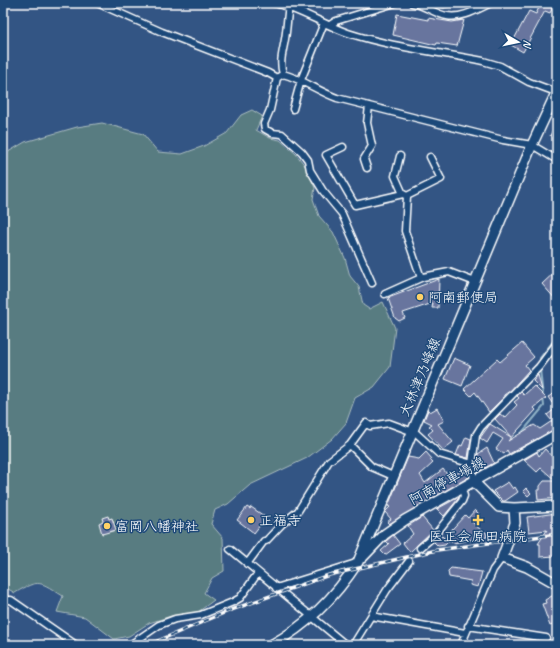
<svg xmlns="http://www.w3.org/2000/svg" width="560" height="648" font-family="Caveat,'Klee One',sans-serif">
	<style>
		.green { fill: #587c81; stroke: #acbec0 }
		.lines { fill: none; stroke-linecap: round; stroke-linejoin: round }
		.stream { stroke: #90b2c6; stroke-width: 2 }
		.building { fill: #67749e; stroke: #fff }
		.street-casing { stroke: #fff; stroke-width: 9 }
		.secondary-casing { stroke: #fff; stroke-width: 12 }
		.street { stroke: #1f4a7a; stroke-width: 6 }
		.secondary { stroke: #1f4a7a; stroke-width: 9 }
		.rail-casing { stroke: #fff; stroke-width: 3.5 }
		.rail { stroke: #1f4a7a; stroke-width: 2; stroke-dasharray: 6; stroke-linecap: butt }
		.poi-dot { fill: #ffd166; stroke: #1f4a7a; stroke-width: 1.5 }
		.labels { text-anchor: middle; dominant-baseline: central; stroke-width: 3; stroke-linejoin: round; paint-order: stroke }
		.poi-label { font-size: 14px; fill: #fff; stroke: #1f4a7a; text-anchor: start }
		.street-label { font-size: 14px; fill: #fff; stroke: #1f4a7a }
	</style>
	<rect width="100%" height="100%" fill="#335584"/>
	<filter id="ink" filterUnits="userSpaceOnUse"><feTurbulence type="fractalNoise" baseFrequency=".025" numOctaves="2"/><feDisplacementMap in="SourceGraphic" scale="8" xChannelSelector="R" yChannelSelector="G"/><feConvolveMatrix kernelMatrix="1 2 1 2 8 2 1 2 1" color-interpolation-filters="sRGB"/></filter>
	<g filter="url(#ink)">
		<path class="green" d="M252 110 262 116 256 130 270 138 280 140 296 154 306 167 315 188 313 199 319 216 333 232 345 258 350 276 359 287 363 305 369 309 383 302 395 328 390 367 374 387 355 398 346 423 332 439 307 458 250 485 228 504 215 510 211 524 223 538 224 571 212 578 204 593 214 600 198 612 171 616 149 623 129 636 114 639 85 617 57 612 63 596C40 582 40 578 15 593L3 586V155L25 142 77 127 102 123 143 134 158 152 182 154 204 146 227 133 241 115Z"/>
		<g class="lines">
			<path class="stream" d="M540 362V358L557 336
				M520 435 544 406 540 369"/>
		</g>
		<path class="building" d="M438 3H458V4L444 8 439 7Z
			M541 3H555L550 13 545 11 523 52 511 45 529 11 536 14Z
			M397 14 428 20V18L452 22 464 20 457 46 437 43 436 45 393 35Z
			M557 120V139L550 136Z
			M557 270V301L542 284Z
			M439 279 438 308H432L433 303 403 313 405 318 399 321 395 318 388 298Z
			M522 343 534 357 525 365 529 370 511 390 504 395 503 398 489 412 475 392 471 396 464 389 497 359 500 362Z
			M454 358 470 365 462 386 445 379Z
			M538 375 542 390 533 381Z
			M534 386 546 398 534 408 536 410 508 441 534 425 540 429 552 421 547 415 555 409 557 412V428L509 454 507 450 504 454 496 449 503 439 493 433 487 443 480 438 490 424 511 437 495 419 500 414 505 418 517 405 514 402 519 398 517 396 521 392 524 395Z
			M557 392V399L552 403 548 397Z
			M437 408 444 421 438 424 453 442 443 450 428 434 433 430 429 426 432 424 424 420 428 410 430 412Z
			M466 437 471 439 468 458 456 455 460 445 462 446Z
			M487 448 494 463 477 472 478 454Z
			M545 449 553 458 557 453V498L538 500 537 490H540V486L544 481H556L541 468 537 472 524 460 537 452 539 456Z
			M426 452 432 459 430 460 433 463 420 475 425 483 443 469 449 477 464 470 463 468 466 467H468L469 477 389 524 387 522 391 519 385 512 390 507 388 506 408 457 419 459Z
			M508 482 513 489 515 487 518 492 505 501H503L493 491Z
			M526 488 531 493 528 496 523 491Z
			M459 497 458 499 444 516 437 509Z
			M247 507 250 509 251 507 264 516 262 518 264 520 254 533 237 520Z
			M475 510 480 515 472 522 483 532H486L487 537 453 543 450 540 445 545 438 546 434 542 442 536 444 538 465 515 468 518Z
			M557 513 555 556 540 557V544H538L547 530 529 532 527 517Z
			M108 516 109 519 112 518 116 530 102 534 99 523 103 521 102 518Z
			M422 517 433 530 410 552 403 543 413 534 408 526Z
			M393 535 400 544 385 555 381 551 389 544 386 541Z
			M451 568 482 572 478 587 470 585 471 581 449 577 448 571Z
			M557 593V623L550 626 542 604 546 603 545 600Z"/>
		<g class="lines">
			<defs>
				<path id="street" d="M97 3 162 32 268 73 277 78
					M274 3C298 8 324 25 348 33 391 47 438 52 483 61L500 66 529 82 556 92
					M412 3C425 5 435 14 447 16 462 19 478 9 491 3
					M289 6C287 17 287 28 285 39 283 52 279 61 283 74L277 78 270 110 264 124 265 129 272 133 282 134 302 152 308 160 310 170 323 191 342 214 372 283
					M330 25 336 21 395 3
					M283 74C302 79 318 91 337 98L503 140 532 145 557 160
					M293 109 301 80 324 23
					M343 147 326 155 355 205 403 194 407 196 405 231 420 275 423 277 449 272 475 282
					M400 156 395 176 403 194
					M367 168 364 159 372 146 367 123 369 106
					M407 196 441 179 430 157
					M385 294 423 277
					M350 445 372 467 393 476
					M472 464 476 435 481 427 539 367 557 343
					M420 548 434 536 462 501 464 496 462 489
					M230 549 346 645
					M247 564 264 541H266L282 524 298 511 329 461 350 445 366 423 370 426 389 423 416 433 439 454 472 464 474 482
					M276 588 356 563
					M7 600H11L76 645
					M371 616 465 633
					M468 626 546 638
					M130 645 159 625 175 619 201 615 233 602 240 598 258 573
					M353 645 387 590 409 561
					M461 645 493 570 502 558"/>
				<path id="secondary" d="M474 482 499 507 514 508 557 506
					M514 508 515 523 502 558 527 567 557 584
					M362 558 385 534 405 520 557 434
					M271 645C306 626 336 596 358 562L532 145 557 91"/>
			</defs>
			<use href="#street" class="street-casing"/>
			<use href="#secondary" class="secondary-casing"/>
			<use href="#street" class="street"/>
			<use href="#secondary" class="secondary"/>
			<defs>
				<path id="rail" d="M148 645 231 610 329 575 437 550 557 534"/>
			</defs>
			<use href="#rail" class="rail-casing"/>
			<use href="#rail" class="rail"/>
		</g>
	</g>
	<g class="poi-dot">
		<circle cx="420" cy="297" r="4"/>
		<circle cx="251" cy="520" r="4"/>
		<path d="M476 514h4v4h4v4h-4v4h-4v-4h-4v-4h4z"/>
		<circle cx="107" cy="526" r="4"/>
	</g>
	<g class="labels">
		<g class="poi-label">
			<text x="428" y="297">阿南郵便局</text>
			<text x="259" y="520">正福寺</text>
			<text x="115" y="526">富岡八幡神社</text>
			<text x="478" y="536" text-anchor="middle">医正会原田病院</text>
		</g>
		<g class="street-label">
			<text transform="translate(420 377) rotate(-67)">大林津乃峰線</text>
			<text transform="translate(447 481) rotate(-29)">阿南停車場線</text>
		</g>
	</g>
	<rect width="560" height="648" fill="none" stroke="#1f4a7a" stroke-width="16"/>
	<rect x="8" y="8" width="544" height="632" fill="none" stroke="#fff" stroke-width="1.5" filter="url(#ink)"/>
	<g transform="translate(518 42) rotate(99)" stroke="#1f4a7a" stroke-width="3" paint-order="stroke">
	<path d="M0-3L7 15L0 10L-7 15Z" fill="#ffffff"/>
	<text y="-6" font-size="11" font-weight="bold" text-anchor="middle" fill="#ffffff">N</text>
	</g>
</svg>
